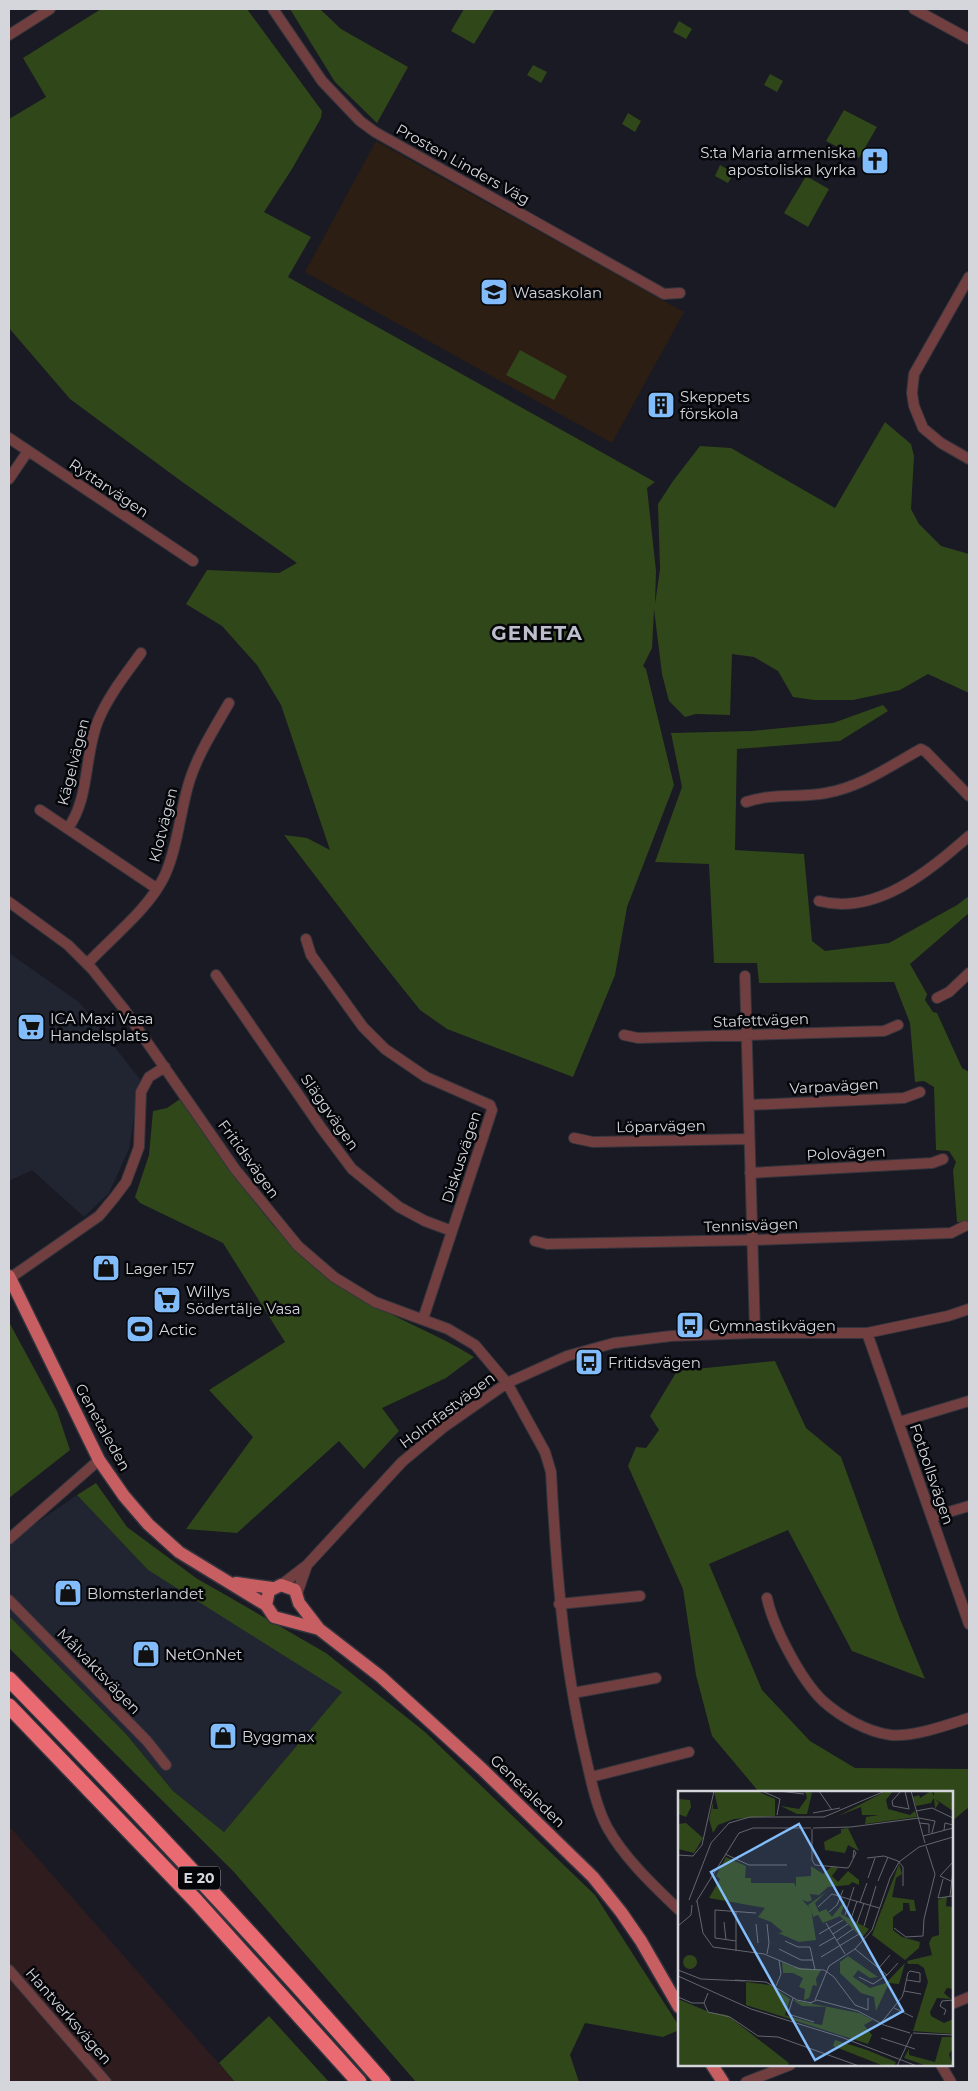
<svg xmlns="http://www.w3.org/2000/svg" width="978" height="2091" font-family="Montserrat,sans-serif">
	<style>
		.built { fill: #212431 }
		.industrial { fill: #2f1c1f }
		.education { fill: #2d1e13 }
		.green { fill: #30471a }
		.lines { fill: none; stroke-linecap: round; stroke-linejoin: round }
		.minor-casing { stroke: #33343d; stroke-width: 12 }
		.major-casing { stroke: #33343d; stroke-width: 15 }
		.highway-casing { stroke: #33343d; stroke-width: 18 }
		.minor { stroke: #713f3f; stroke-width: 10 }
		.major { stroke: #c75e62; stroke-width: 12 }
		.highway { stroke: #e96a70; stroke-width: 15 }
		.labels { text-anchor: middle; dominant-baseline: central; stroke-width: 5; stroke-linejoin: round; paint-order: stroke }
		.shield { fill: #050609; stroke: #97989d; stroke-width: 1 }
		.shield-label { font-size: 14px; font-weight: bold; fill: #d5d6dc }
		.poi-label { font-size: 15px; fill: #d5d6dc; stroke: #050609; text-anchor: start }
		.street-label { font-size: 15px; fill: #d5d6dc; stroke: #050609 }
		.district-label { font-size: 20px; font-weight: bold; letter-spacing: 1px; fill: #bcbfcb; stroke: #050609 }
		.inset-road { fill: none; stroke: #64656d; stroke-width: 1 }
		.view { fill: #82bcfa; fill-opacity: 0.15; stroke: #82bcfa; stroke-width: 2.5 }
		.inset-edge { fill: none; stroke: #d5d6dc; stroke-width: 2.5 }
	</style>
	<rect width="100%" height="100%" fill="#191a23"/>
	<path class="built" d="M9 953 79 1002 140 1079 129 1149 109 1193 84 1217 32 1170 9 1181Z
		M77 1495 148 1570 343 1691 224 1832 173 1791 126 1734 9 1616V1542Z"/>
	<path class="industrial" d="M9 1826 235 2082H9Z"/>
	<path class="education" d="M376 141 684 312 612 443 305 272Z"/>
	<path class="green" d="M101 9H247L322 111 321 118 292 169 264 212 311 237 288 277 655 482 647 488 656 571 655 604 660 569 658 504 673 481 700 446 731 448 835 508 885 422 911 444 914 456 911 509 919 524 941 546 969 554V693L928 674 900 690 853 700H814L793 697 778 671 754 657 732 654 730 715 696 714 685 717 669 701 662 674 654 609 652 648 643 666 646 669 674 785 627 907 615 975 573 1077 447 1029 420 1010 372 950 284 835 307 838 330 850 281 705 257 665 222 626 186 604 207 570 279 573 297 563 181 481 70 399 9 328V119L46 97 23 58Z
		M290 9H320L341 29 408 67 377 123 335 82Z
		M464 9H495L474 44 451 31Z
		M679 21 692 29 686 39 673 32Z
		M533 65 547 72 541 83 527 75Z
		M770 74 783 81 777 92 764 85Z
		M844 110 877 127 859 158 826 141Z
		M628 113 641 121 635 132 622 124Z
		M720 165 734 173 728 183 715 176Z
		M806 176 829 189 808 227 784 213Z
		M520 350 567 376 554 400 506 375Z
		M883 705 888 711 840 741 737 749 735 850 804 854 812 941 825 951 889 943 957 905 969 896V913L910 964 927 994 925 1000 933 1012 937 1013 962 1068 969 1072V1222H957L953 1170 956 1162 949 1151 936 1150 934 1087 924 1081 915 1082 910 1023 894 982 759 983 757 963H714L709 864 655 862 682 787 671 733 752 731 833 723Z
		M183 1097C218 1148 250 1203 293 1247 307 1261 333 1280 350 1291 390 1317 434 1332 474 1357L446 1378 382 1408 399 1431 364 1469 339 1441 237 1533 186 1529 253 1437 209 1390 285 1342 223 1243 140 1203 135 1197 149 1155 153 1111 167 1108Z
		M9 1322 57 1411 70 1450 9 1498Z
		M775 1361 806 1428 841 1457 900 1619 925 1679 852 1651 788 1530 709 1564 762 1690 810 1741 855 1768 969 1769V1807L952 1821V1792H759L712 1736 696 1675 683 1589 628 1466 636 1447 646 1448 659 1430 650 1416 677 1371Z
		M96 1483 127 1527 196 1578 326 1653 425 1732 595 1895 679 2026V2030L663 2037 585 2023 570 2055 579 2082H416L234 1872 9 1648V1616L126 1734 173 1791 224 1832 342 1692 148 1570 77 1495Z
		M269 2016 329 2082H235L219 2063Z"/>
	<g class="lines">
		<defs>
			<path id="minor" d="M273 9 322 81 360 121 375 132 664 294 680 293
				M914 9 969 39
				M9 35 50 9
				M969 277 914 374 912 393 914 406 923 428 941 443 969 459
				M9 438 193 561
				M9 479 28 451
				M746 802C771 793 800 798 826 793 861 787 890 766 921 749L926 752 969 796
				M40 810 156 888
				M68 828C90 798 84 755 98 721 108 696 126 674 141 653
				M819 901C876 916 929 871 969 836
				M9 902 68 945 92 969 124 1009 235 1169 298 1246 334 1277 375 1302 448 1329 475 1345 507 1383 545 1452 551 1472C556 1566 563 1659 584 1750 590 1775 595 1804 607 1827 624 1858 654 1886 679 1910
				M306 939 311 955 363 1027 385 1049 426 1077 490 1105 492 1110 423 1319
				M87 964C112 937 149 909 165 875 177 849 180 814 188 786 196 757 214 729 229 703
				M216 975 322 1129 352 1169 399 1207 425 1221 452 1231
				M745 976 755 1333
				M937 998 949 992 969 973
				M624 1035 638 1038 884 1031 898 1025
				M749 1105 904 1098 920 1092
				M574 1138 593 1142 749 1139
				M750 1173 932 1163 943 1159
				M535 1241 547 1244 754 1240 951 1233 965 1226
				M10 1278 99 1216 114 1198 126 1182 139 1147 141 1092 149 1077 165 1067
				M867 1333 969 1624
				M899 1422 969 1401
				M932 1517 969 1506
				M9 1539 99 1460
				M281 1585 307 1565 402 1462 444 1427 507 1383 567 1356 614 1343 671 1336 755 1333H867L948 1316 969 1309
				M297 1594 307 1565
				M767 1598C773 1627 801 1680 823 1701 841 1717 867 1732 891 1735 914 1737 947 1725 969 1718
				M9 1600 147 1741 166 1765
				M559 1604 640 1596
				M573 1693 656 1678
				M591 1777 689 1752
				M9 1970 106 2082
				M952 2004 969 1997
				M941 2065 951 2082
				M746 2082 790 2065"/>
			<path id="major" d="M9 1276 99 1460 124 1496 148 1524 179 1552 266 1605
				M236 1583 272 1588
				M319 1629 274 1617 266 1605 269 1591 281 1585 295 1590 299 1603 319 1629 381 1677 482 1769 593 1877 621 1912 641 1941 679 2007
				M712 2065 723 2082"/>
			<path id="highway" d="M9 1679C137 1810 262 1944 383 2082
				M9 1706 196 1901 359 2082"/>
		</defs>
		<use href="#minor" class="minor-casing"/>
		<use href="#major" class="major-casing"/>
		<use href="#highway" class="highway-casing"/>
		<use href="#minor" class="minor"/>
		<use href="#major" class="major"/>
		<use href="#highway" class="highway"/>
	</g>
	<defs>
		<symbol id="church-square" viewBox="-11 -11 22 22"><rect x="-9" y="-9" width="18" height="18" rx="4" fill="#82bcfa" stroke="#050609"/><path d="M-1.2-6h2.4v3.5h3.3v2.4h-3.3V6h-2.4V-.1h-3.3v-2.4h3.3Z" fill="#111"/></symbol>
		<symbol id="school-square" viewBox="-11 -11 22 22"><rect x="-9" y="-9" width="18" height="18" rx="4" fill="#82bcfa" stroke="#050609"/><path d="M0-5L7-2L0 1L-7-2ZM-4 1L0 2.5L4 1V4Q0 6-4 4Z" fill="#111"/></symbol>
		<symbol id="building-square" viewBox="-11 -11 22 22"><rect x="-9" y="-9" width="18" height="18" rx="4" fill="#82bcfa" stroke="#050609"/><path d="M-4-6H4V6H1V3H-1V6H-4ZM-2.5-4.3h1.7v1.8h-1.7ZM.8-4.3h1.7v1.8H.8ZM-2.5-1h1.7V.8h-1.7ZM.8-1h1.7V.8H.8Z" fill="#111"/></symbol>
		<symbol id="supermarket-square" viewBox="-11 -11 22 22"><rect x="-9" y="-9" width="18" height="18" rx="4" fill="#82bcfa" stroke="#050609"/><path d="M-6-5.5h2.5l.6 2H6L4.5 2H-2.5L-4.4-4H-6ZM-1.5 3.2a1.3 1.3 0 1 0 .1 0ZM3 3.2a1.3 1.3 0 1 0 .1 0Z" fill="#111"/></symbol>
		<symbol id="shop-square" viewBox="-11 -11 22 22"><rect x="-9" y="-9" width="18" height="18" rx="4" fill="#82bcfa" stroke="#050609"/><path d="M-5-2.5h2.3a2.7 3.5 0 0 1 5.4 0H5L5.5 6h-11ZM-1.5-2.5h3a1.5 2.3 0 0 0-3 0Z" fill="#111"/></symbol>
		<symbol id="bus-square" viewBox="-11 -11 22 22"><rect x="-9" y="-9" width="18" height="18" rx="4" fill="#82bcfa" stroke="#050609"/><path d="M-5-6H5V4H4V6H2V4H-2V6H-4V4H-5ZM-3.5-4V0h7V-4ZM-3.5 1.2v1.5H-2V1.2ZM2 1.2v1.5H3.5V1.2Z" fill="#111"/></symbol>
		<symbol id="stadium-square" viewBox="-11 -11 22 22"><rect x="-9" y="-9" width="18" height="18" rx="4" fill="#82bcfa" stroke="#050609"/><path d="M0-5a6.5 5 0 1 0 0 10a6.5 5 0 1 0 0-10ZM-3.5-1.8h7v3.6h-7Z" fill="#111"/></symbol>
	</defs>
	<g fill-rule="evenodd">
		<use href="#church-square" x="859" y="145" width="32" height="32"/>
		<use href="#school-square" x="478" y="276" width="32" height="32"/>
		<use href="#building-square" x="645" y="389" width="32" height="32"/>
		<use href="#supermarket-square" x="15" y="1011" width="32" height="32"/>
		<use href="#shop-square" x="90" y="1252" width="32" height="32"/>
		<use href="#supermarket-square" x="151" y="1284" width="32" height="32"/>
		<use href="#bus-square" x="674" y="1309" width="32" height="32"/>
		<use href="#stadium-square" x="124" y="1313" width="32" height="32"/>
		<use href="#bus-square" x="573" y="1346" width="32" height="32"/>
		<use href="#shop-square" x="52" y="1577" width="32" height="32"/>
		<use href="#shop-square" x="130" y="1638" width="32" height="32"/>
		<use href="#shop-square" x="207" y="1720" width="32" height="32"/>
	</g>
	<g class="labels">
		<rect class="shield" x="178" y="1866.5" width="42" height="23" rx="4"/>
		<g class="shield-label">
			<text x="199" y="1878">E 20</text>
		</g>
		<g class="poi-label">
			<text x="856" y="152" text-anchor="end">S:ta Maria armeniska<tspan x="856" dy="17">apostoliska kyrka</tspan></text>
			<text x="513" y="292">Wasaskolan</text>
			<text x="680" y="396">Skeppets<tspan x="680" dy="17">förskola</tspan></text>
			<text x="50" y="1018">ICA Maxi Vasa<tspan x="50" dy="17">Handelsplats</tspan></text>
			<text x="125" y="1268">Lager 157</text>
			<text x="186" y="1291">Willys<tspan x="186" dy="17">Södertälje Vasa</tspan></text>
			<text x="709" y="1325">Gymnastikvägen</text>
			<text x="159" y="1329">Actic</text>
			<text x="608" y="1362">Fritidsvägen</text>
			<text x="87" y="1593">Blomsterlandet</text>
			<text x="165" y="1654">NetOnNet</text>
			<text x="242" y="1736">Byggmax</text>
		</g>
		<g class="street-label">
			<text transform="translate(463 164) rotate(29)">Prosten Linders Väg</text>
			<text transform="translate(109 488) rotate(34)">Ryttarvägen</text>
			<text transform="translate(73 762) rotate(-76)">Kägelvägen</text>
			<text transform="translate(163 825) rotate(-76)">Klotvägen</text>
			<text transform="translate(761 1020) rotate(-2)">Stafettvägen</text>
			<text transform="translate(834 1086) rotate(-3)">Varpavägen</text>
			<text transform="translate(330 1112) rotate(55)">Släggvägen</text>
			<text transform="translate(661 1126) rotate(-1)">Löparvägen</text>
			<text transform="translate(846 1153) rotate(-3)">Polovägen</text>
			<text transform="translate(461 1157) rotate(-72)">Diskusvägen</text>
			<text transform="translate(249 1159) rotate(54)">Fritidsvägen</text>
			<text transform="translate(751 1225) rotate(-2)">Tennisvägen</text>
			<text transform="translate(447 1410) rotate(-37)">Holmfastvägen</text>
			<text transform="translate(103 1427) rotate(61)">Genetaleden</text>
			<text transform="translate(932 1474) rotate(71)">Fotbollsvägen</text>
			<text transform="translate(99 1671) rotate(46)">Målvaktsvägen</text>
			<text transform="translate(528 1791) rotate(44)">Genetaleden</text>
			<text transform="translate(69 2016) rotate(49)">Hantverksvägen</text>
		</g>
		<g class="district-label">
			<text x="537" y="633">GENETA</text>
		</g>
	</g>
	<g transform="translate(678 1791)">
		<rect width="275" height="275" fill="#191a23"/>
		<path d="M36 0H79L97 8V25L56 28 40 34 35 42 31 28 35 11V18H40ZM127 0 134 2 129 23H119L103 15 121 18 129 7ZM208 0H215L208 9 210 18 232 24 237 20 239 26 187 33 188 26 201 24H184L183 16 160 25ZM253 0 256 5V0H274L275 20 257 8 261 12 257 18 256 7 253 12 238 15 235 6 241 4 242 7ZM0 8 12 9 13 16 8 26 0 23ZM8 32 25 47 16 62 0 58V33ZM170 37 181 60 170 54 167 62 147 59 146 51 163 42V38ZM48 66 68 75 67 87H73V92H116L118 96V86L133 85V75L145 83 154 75 160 77 154 85 160 91 170 80 181 89V94L174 91 171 94 150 96 141 104 132 103 134 109 130 111 124 109 132 117 130 114 148 101 137 112 141 121 148 118 154 126 168 108 163 123 191 138 184 147 162 125 145 132 140 124 135 126 133 118 138 149 121 151 100 142 105 141 93 131 80 126 87 117 31 107 42 88 38 85ZM221 73 224 83 218 87 214 106 236 109 238 120H232L231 112H225V119L215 126V139L224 146 242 151 241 157 227 169 194 144ZM269 105 268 115 275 116V198L269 197 266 202 273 208 259 207 252 221 253 225 266 232 275 228V243L235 240 250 191 246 177 240 173H230L229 170 254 164 251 152 254 146 261 144 260 109ZM5 171a7 7 0 1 1 14 0a7 7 0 1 1-14 0ZM170 165 200 186 192 187 180 179 175 186 192 197 208 192 227 172 221 193 211 192 198 220 196 206 183 202 162 182V171ZM104 171 115 176 143 179 138 188 139 195 135 194 131 207 126 209 127 198 121 196 125 187 115 182H105ZM68 191 92 194 112 208 107 224 138 233 144 234 148 216 124 215 115 209 181 222 195 229 186 234 194 244 190 253 68 214ZM0 208 31 221 49 224 111 272 109 275H0ZM264 246H275V258L271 263 275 275H249L226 267 231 258V264L257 271ZM157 249 189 259 218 271 216 275H206L155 255Z" fill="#30471a"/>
		<path class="inset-road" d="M84 0 102 8 99 24M101 0 126 3M141 0 154 19M223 0 214 10 215 15 231 18 227 0M233 0 247 52M238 20 254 17 275 27M135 22 162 17M241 32 251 33V42M135 37 173 36 241 27 257 30 254 42M134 38V69L137 74 169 77 171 76 178 62 176 59 175 67M266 39 267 32 275 34M245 45 275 37M47 63 71 74H109M0 64 15 65 24 54 36 0M189 67 206 65 220 70 225 76V95M275 71 262 85 275 91M190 87 197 67M265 88 260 107 275 105M200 90 210 66M272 105 275 80M11 109 33 52 51 32 72 26H146L207 0M19 110 25 142 35 156 86 163 122 178 146 179 156 186 177 214 190 219V207M18 111 61 42 75 37H133M182 111 189 92M140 116 154 103 201 117M151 121 159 114 165 99M167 124 176 96M173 128 179 110M46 131 48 149M148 132 167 163M179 132 186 112M78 133 80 152M89 133 91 152 89 163M0 135 13 124 14 114M186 135 198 95M216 137 228 146 245 145 246 128 257 83 248 55M141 143 165 129M155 143 170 133M159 149 175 138M58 150 37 147V119L78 122M107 150 120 156H132L137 179M141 155 157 146M101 158 123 169H135M177 158 209 184 220 172M58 160V120M143 166 181 143M200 178 212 164M0 179 23 188 67 190M0 185 73 218 163 246 239 275M181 186 195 193 209 184M57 189 88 191 119 209 134 212M98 195 103 183 101 169M226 200 243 203M30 202 26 212 30 221 52 226 80 245 100 246 181 275M0 206 14 212H26M115 207 110 223 136 231M137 209 151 175 177 158 194 139 212 87 221 71 241 56 275 46M132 212 139 209 180 220 206 234 232 242M216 217 235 226M266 224 268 219 262 215 264 210 275 209M203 232 224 206 226 200 229 186 230 182 232 180 242 182V191L229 189M235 242 275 244M203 247 237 258M219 275 234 243"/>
		<path class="view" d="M121 33 225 220 137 269 33 81Z"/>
		<rect width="275" height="275" class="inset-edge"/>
	</g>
	<rect width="978" height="2091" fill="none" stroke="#d5d6dc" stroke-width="20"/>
</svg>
